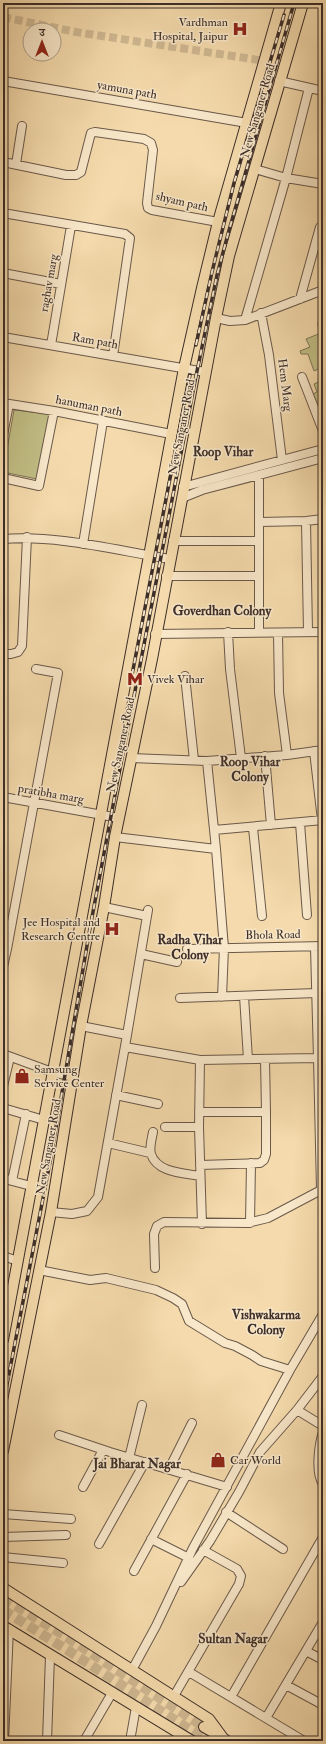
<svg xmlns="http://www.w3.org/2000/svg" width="326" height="1744" font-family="'IM FELL Double Pica','Noto Serif Devanagari',serif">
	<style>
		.green { fill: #c1be85; stroke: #7e7657 }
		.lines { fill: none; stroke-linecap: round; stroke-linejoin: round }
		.minor-tunnel { stroke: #cfb892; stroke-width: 8; stroke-dasharray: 8 4; stroke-linecap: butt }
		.major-tunnel { stroke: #cfb892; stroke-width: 10; stroke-dasharray: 10 5; stroke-linecap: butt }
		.minor-casing { stroke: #6a594a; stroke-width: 10 }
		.major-casing { stroke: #3c2e29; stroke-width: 12 }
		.minor { stroke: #f8e7c9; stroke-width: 8 }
		.major { stroke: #f4daac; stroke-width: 10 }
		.rail-casing { stroke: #3c2e29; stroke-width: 3.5 }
		.rail { stroke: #f8e7c9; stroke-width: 2; stroke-dasharray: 6; stroke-linecap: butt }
		.labels { text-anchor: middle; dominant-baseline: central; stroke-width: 3; stroke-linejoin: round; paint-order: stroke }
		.poi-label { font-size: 12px; fill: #3c2e29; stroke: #f8e7c9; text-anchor: start }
		.street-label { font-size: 12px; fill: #3c2e29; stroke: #f8e7c9 }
		.neighbourhood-label { font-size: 13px; font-weight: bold; fill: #3c2e29; stroke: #f8e7c9 }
	</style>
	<rect width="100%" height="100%" fill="#f4daac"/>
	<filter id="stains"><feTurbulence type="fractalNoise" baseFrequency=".005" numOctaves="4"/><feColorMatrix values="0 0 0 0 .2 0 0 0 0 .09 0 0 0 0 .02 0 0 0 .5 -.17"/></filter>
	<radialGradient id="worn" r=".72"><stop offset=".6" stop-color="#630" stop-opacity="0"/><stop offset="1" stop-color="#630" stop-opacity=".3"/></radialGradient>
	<path class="green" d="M323 318V367L314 371 308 354H301L300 351 310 347 306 339 321 333 318 326V322Z
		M323 380V416L321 417 311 395 317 392 314 384Z
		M14 410 50 414 37 479 3 472Z"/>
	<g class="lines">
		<path class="minor-tunnel" d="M3 17 76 32 265 61"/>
		<path class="major-tunnel" d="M3 1598 62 1634 204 1727
			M3 1610 69 1651 207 1741"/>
		<defs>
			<path id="minor" d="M323 30V60
				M3 81 247 123
				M279 81 323 91
				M3 162 66 175H76L81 172 91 133 95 132 144 139 151 143 153 150 147 203 148 208 152 210 218 222
				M16 164 22 126
				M255 169 286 178 323 184
				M3 213 125 234 130 238 113 356
				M3 273 61 284
				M300 299 320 227
				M261 313 269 355 282 460
				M216 318 230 321 245 320 323 290
				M245 320 286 178 309 88
				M3 337 205 372
				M51 345 71 226
				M302 377 323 431
				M3 403 54 411 171 434
				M3 435 9 404
				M3 478 39 486 54 411
				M183 487 323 449
				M182 498 202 490 323 458
				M306 521 308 632
				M260 522 306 521 323 519
				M3 539C59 535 114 550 170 559
				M173 541H259
				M83 544 103 421
				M166 576H259
				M228 632 230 669 241 758
				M259 632V475
				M278 633 279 693 287 755
				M155 634 323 632
				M3 654H11L18 652 22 646 27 537
				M185 676 194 760
				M314 751 322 820
				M265 756 271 825
				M131 758 207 761 287 755 323 750
				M3 797 119 818
				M300 823 307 915
				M253 828 262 916
				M214 830 323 820
				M115 837 216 849 207 761
				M216 849 224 948 222 997
				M104 907 147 916
				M7 949 58 673 36 669
				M187 949 323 946
				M141 954 177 962
				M3 967 7 949 4 948
				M244 996 248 1059
				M180 998 316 993
				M81 1026 127 1035 148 910
				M125 1047 200 1060 318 1058 315 947
				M3 1054 52 1072 74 1077
				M318 1058 321 1190
				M200 1060 199 1127 202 1224
				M3 1086 10 1057
				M116 1095 158 1104
				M3 1108 44 1120
				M199 1112H266L265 1059
				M165 1127H199
				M153 1132C152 1138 149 1148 151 1154 157 1173 184 1173 200 1176
				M108 1143 150 1153
				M200 1165 260 1163 264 1160 266 1154V1112
				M3 1178 12 1181 26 1114
				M12 1181 31 1186
				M51 1212 72 1214 87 1211 98 1197 127 1035
				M250 1223 251 1163
				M3 1256 18 1261
				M155 1268 154 1234 157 1226 164 1222 247 1223 268 1218 323 1189
				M39 1270 90 1280 106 1278 156 1290 173 1298 182 1304 189 1321 225 1343 235 1346 252 1355 261 1361 290 1370
				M297 1410 323 1426
				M323 1432C319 1444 315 1473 323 1484
				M59 1435 110 1452 227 1487
				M129 1458 142 1405
				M169 1469 192 1423
				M83 1487 103 1450
				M226 1512 283 1549
				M3 1514 71 1519
				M3 1537 66 1535
				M151 1539 189 1558
				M99 1544 145 1462
				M3 1557 63 1563
				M134 1571 187 1474
				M181 1582 210 1541 239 1492 260 1452 297 1410 323 1376
				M306 1651 323 1660
				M132 1670 156 1626 193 1548 290 1370 323 1314
				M189 1672 304 1741
				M286 1685 323 1705
				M174 1696 239 1584 241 1576 237 1569 203 1550
				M231 1697 323 1537
				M266 1718 323 1622
				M4 1741 9 1629
				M47 1741 50 1656
				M84 1741 112 1693
				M130 1741 136 1707"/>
			<path id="major" d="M3 1340 184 368 202 288 218 222 281 3
				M3 1451 51 1212 81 1026 104 907 115 837 152 659 216 318 229 256 303 3
				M3 1588 209 1719 223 1738 227 1741
				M3 1626 192 1741
				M204 1727 220 1736"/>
		</defs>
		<use href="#minor" class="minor-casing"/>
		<use href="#major" class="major-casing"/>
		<use href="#minor" class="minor"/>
		<use href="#major" class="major"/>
		<defs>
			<path id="rail" d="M196 345 212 272 234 183 284 15
				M132 675 190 375
				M3 1405 51 1157 90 928 117 784 196 376 217 275 228 234 294 3"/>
		</defs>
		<use href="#rail" class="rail-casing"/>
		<use href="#rail" class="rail"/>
	</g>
	<defs>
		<symbol id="hospital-bare" viewBox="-9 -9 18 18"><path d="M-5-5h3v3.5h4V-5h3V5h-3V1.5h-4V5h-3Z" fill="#8f2418" stroke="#f8e7c9" stroke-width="2.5" paint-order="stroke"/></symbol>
		<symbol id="metro-bare" viewBox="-9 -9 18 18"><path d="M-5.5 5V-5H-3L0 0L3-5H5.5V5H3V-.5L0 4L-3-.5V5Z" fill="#8f2418" stroke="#f8e7c9" stroke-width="2.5" paint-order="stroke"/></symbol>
		<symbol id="shop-bare" viewBox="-9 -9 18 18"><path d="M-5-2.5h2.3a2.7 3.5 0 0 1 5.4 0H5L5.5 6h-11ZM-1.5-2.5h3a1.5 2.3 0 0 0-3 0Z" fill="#8f2418" stroke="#f8e7c9" stroke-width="2.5" paint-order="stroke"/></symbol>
	</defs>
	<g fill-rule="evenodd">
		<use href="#hospital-bare" x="229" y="18" width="22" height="22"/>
		<use href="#metro-bare" x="124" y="668" width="22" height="22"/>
		<use href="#hospital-bare" x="101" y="918" width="22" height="22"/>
		<use href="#shop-bare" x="11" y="1065" width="22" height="22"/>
		<use href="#shop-bare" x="207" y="1449" width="22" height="22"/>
	</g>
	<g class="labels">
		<g class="poi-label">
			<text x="228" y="22" text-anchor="end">Vardhman<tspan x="228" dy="14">Hospital, Jaipur</tspan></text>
			<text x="147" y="679">Vivek Vihar</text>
			<text x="100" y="922" text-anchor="end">Jee Hospital and<tspan x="100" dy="14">Research Centre</tspan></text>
			<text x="34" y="1069">Samsung<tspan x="34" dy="14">Service Center</tspan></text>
			<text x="230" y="1460">Car World</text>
		</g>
		<g class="street-label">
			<text transform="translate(127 90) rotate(10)">yamuna path</text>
			<text transform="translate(258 111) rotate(-74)">New Sanganer Road</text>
			<text transform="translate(182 202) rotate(13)">shyam path</text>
			<text transform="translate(49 283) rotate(-80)">raghav marg</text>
			<text transform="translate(95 341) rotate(10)">Ram path</text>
			<text transform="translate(285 385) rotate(83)">Hem Marg</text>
			<text transform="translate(89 406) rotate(11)">hanuman path</text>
			<text transform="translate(182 427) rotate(-79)">New Sanganer Road</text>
			<text transform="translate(121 745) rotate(-78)">New Sanganer Road</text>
			<text transform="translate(51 794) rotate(10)">pratibha marg</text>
			<text transform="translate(273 935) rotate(-1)">Bhola Road</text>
			<text transform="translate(49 1147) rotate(-80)">New Sanganer Road</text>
		</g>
		<g class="neighbourhood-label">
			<text x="223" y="452">Roop Vihar</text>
			<text x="222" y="611">Goverdhan Colony</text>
			<text x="250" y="762">Roop Vihar<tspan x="250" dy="15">Colony</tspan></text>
			<text x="190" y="940">Radha Vihar<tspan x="190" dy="15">Colony</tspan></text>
			<text x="266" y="1315">Vishwakarma<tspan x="266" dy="15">Colony</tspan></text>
			<text x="137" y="1464">Jai Bharat Nagar</text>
			<text x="233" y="1639">Sultan Nagar</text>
		</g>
	</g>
	<rect width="326" height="1744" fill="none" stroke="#f4daac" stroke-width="16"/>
	<rect x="4" y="4" width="318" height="1736" fill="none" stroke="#3c2e29" stroke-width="2"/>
	<rect x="8" y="8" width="310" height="1728" fill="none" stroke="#3c2e29"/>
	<g transform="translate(42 42)"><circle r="19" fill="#f8e7c9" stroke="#ad9d89"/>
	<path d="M0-3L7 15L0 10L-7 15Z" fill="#8f2418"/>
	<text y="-6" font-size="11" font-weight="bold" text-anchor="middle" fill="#3c2e29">उ</text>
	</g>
	<rect width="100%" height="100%" filter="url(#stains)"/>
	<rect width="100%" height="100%" fill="url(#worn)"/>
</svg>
